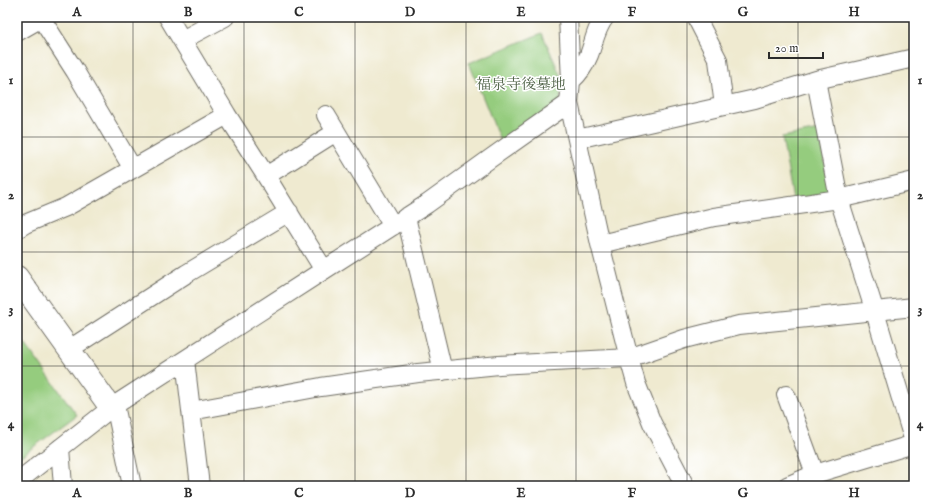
<svg xmlns="http://www.w3.org/2000/svg" width="931" height="503" font-family="'IM FELL English','Noto Serif JP',serif">
	<style>
		.green { fill: #95cc7e; stroke: #607c54 }
		.lines { fill: none; stroke-linecap: round; stroke-linejoin: round }
		.minor-casing { stroke: #706e65; stroke-width: 20 }
		.tertiary-casing { stroke: #706e65; stroke-width: 24 }
		.minor { stroke: #fff; stroke-width: 18 }
		.tertiary { stroke: #fff; stroke-width: 22 }
		.grid { fill: none; stroke: #2b2b2b; stroke-width: 1; stroke-opacity: 0.55 }
		.labels { text-anchor: middle; dominant-baseline: central; stroke-width: 3; stroke-linejoin: round; paint-order: stroke }
		.park-label { font-size: 15px; fill: #506348; stroke: #fff }
		.neatline { fill: none; stroke: #2b2b2b; stroke-width: 1.5 }
		.grid-label { font-size: 13px; text-anchor: middle; font-weight: bold; fill: #2b2b2b }
	</style>
	<rect width="100%" height="100%" fill="#fff"/>
	<filter id="ink" filterUnits="userSpaceOnUse"><feTurbulence type="fractalNoise" baseFrequency=".025" numOctaves="2"/><feDisplacementMap in="SourceGraphic" scale="8" xChannelSelector="R" yChannelSelector="G"/><feConvolveMatrix kernelMatrix="1 2 1 2 8 2 1 2 1" color-interpolation-filters="sRGB"/></filter>
	<filter id="wash" filterUnits="userSpaceOnUse"><feTurbulence type="fractalNoise" baseFrequency=".012" numOctaves="4" result="noise"/><feDisplacementMap in="SourceGraphic" scale="16" xChannelSelector="R" yChannelSelector="G"/><feGaussianBlur stdDeviation="0.9" result="paint"/><feColorMatrix in="noise" values="0 0 0 0 0 0 0 0 0 0 0 0 0 0 0 0 0 1.4 0 .05"/><feComposite in="paint" operator="in"/></filter>
	<g filter="url(#wash)">
		<rect width="100%" height="100%" fill="#efead0"/>
		<path class="green" d="M542 33 562 79 560 105 502 145 469 63Z
			M819 130 831 194 793 200 782 137Z
			M17 333 77 415 17 459Z"/>
	</g>
	<g filter="url(#ink)">
		<g class="lines">
			<defs>
				<path id="minor" d="M168 17 227 115 266 176 324 270
					M568 17 571 81 569 103 600 244 629 358 636 383 652 423 685 486
					M696 17 718 60 724 106
					M41 18 75 71 133 169
					M17 32 43 17
					M182 40 225 17
					M816 80 839 199 875 312 914 442
					M571 81C579 74 585 65 589 55 594 42 596 28 605 17
					M326 115 393 226
					M577 139 755 99 816 80 914 58
					M266 176 336 132
					M406 217 443 371
					M17 229 25 224 66 207 227 115
					M600 244 714 217 839 199 914 181
					M68 350 186 274 289 212
					M185 360 200 486
					M786 395 815 474
					M115 405 132 486
					M191 411 321 387 418 373 499 365 629 358 684 339 739 325 914 307
					M60 448 63 486
					M17 482 115 405 324 270 427 204 491 158 569 103
					M787 486 815 474 914 444"/>
				<path id="tertiary" d="M17 277 111 408"/>
			</defs>
			<use href="#minor" class="minor-casing"/>
			<use href="#tertiary" class="tertiary-casing"/>
			<use href="#minor" class="minor"/>
			<use href="#tertiary" class="tertiary"/>
		</g>
	</g>
	<path class="grid" d="M133 17V486M244 17V486M355 17V486M466 17V486M576 17V486M687 17V486M798 17V486M17 137H914M17 252H914M17 366H914"/>
	<g class="labels">
		<g class="park-label">
			<text x="521" y="84">福泉寺後墓地</text>
		</g>
	</g>
	<rect width="931" height="503" fill="none" stroke="#fff" stroke-width="44"/>
	<path d="M769 52v6h54v-6" fill="none" stroke="#2b2b2b" stroke-width="2"/>
	<text x="775" y="52" font-size="12" fill="#2b2b2b" stroke="#ffffff" stroke-width="3" paint-order="stroke">20 m</text>
	<rect x="22" y="22" width="887" height="459" class="neatline"/>
	<g class="grid-label">
		<text x="77" y="16">A</text>
		<text x="188" y="16">B</text>
		<text x="299" y="16">C</text>
		<text x="410" y="16">D</text>
		<text x="521" y="16">E</text>
		<text x="632" y="16">F</text>
		<text x="743" y="16">G</text>
		<text x="854" y="16">H</text>
		<text x="11" y="84">1</text>
		<text x="920" y="84">1</text>
		<text x="11" y="199">2</text>
		<text x="920" y="199">2</text>
		<text x="11" y="313">3</text>
		<text x="920" y="313">3</text>
		<text x="11" y="428">4</text>
		<text x="920" y="428">4</text>
		<text x="77" y="497">A</text>
		<text x="188" y="497">B</text>
		<text x="299" y="497">C</text>
		<text x="410" y="497">D</text>
		<text x="521" y="497">E</text>
		<text x="632" y="497">F</text>
		<text x="743" y="497">G</text>
		<text x="854" y="497">H</text>
	</g>
</svg>
